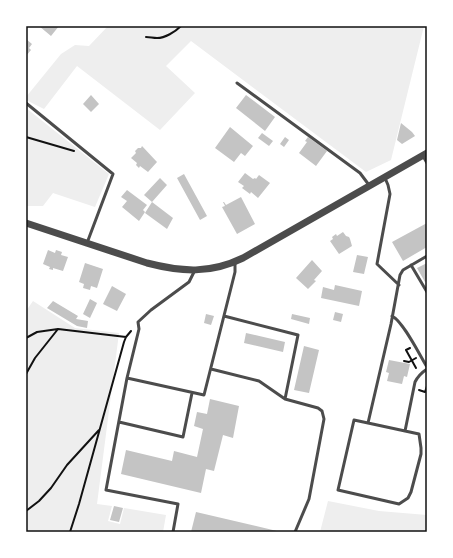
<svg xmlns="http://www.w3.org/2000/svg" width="453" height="558" font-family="'DejaVu Sans',sans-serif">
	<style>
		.green { fill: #eee }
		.building { fill: #c4c4c4 }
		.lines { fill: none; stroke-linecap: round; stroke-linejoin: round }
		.path { stroke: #111; stroke-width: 2 }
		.service { stroke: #4c4c4c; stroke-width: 3 }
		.tertiary { stroke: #4c4c4c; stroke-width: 7 }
		.neatline { fill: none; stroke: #111; stroke-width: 1.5 }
	</style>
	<rect width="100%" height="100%" fill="#fff"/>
	<path class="green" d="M108 26H424L391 160 366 172 191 41 166 66 195 93 160 130 77 66 44 109 26 100V97L61 54 75 45 89 46Z
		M26 108 109 174 95 207 53 193 43 206H26Z
		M33 301 75 328 119 333 97 504 112 506 108 521 120 524 124 508 166 515 163 532H26V311Z
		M328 501 379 511 427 515V532H320Z"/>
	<path class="building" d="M39 26H59L51 36Z
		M26 39 32 44 29 48 31 50 26 56Z
		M91 95 99 104 91 112 83 104Z
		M246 95 275 117 265 131 236 108Z
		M401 123 412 132 415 136 402 144 397 140Z
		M230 127 253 146 245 156 241 153 234 162 215 148Z
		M262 133 273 141 269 146 258 138Z
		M285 137 289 140 284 147 280 144Z
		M308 137 327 151 316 166 299 153 307 142 305 141Z
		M142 146 157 162 148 172 140 166 139 168 136 165 137 163 131 158 136 153 135 151 138 148H141Z
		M245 173 253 179 255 178 256 179 259 175 270 183 258 198 251 192 250 194 242 188 244 186 238 182Z
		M184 174 207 216 200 220 177 178Z
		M160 178 167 185 152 202 144 195Z
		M127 190 147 205 143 210 145 212 139 221 122 207 127 201 121 197Z
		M241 197 255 224 237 234 222 207 225 206 223 202H224L226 205Z
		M152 202 173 218 167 229 145 213Z
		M427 223V247L403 261 392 242Z
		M343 232 346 236 349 237 350 239 352 246 339 254 330 241 333 239 332 237 336 234 337 236Z
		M48 250 55 253 56 250 62 252 61 255 68 257 63 271 53 268V270L49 269 50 267 43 264Z
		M357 255 368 257 364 274 353 272Z
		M312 260 322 271 314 280 316 281 308 289 296 278Z
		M85 263 103 269 97 288 91 286 90 290 83 288 84 284 79 282Z
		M427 263V281L425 282 417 268Z
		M335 285 362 291 359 306 321 298 323 287 334 290Z
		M112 286 126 294 117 311 103 304Z
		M90 299 97 303 90 318 83 314Z
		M53 301 78 316 76 319 88 321 87 328 77 326 47 308Z
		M335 312 343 314 341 322 333 320Z
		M206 314 214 316 211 325 204 323Z
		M292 314 310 318 309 324 291 319Z
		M246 333 285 342 283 352 244 343Z
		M304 346 319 350 309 393 294 390Z
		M389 360 410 364 407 377 404 376 402 384 387 381 389 373 386 372Z
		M210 399 239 406 233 438 223 435 214 471 206 469 201 493 121 474 126 450 172 461 174 451 197 457 203 429 194 426 197 412 207 414Z
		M114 506 123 508 119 522 110 520Z
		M196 512 277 531V532H191Z"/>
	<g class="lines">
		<path class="path" d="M146 37C150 37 153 38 157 38 165 38 175 32 181 26
			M26 137 74 151
			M26 338 37 332 58 329 126 337
			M410 348 406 350 416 368
			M404 361 409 362 416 358
			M26 374 35 358 58 329
			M419 390 425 392 427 386
			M26 511 39 501 51 488 67 465 99 430
			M70 532 79 504 124 342 126 337 131 331"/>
		<path class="service" d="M237 83 360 173 369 185
			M26 103 113 174 87 243
			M423 156 427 163
			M385 178 388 185 390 194 377 264 399 285
			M411 265 427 292
			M195 270 189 282 151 310 138 322 139 329 127 378 204 395 235 272V262
			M224 316 298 335 285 399
			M392 316C403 321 420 356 427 367
			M211 369 259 381 285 399 318 408 322 411 324 419 309 499 295 532
			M127 378 106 490 178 504 173 532
			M119 422 183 437 192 393
			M368 423 354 420 338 490 399 504 408 498 411 492 421 454V448L419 434 368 423 391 324 400 275 403 270 427 256
			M405 431 415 382C418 376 421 373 427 369"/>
		<path class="tertiary" d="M26 223 147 263C182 272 210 274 243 258L427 153"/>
	</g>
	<rect width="453" height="558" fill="none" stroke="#ffffff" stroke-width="54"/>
	<rect x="27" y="27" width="399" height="504" class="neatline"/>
</svg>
